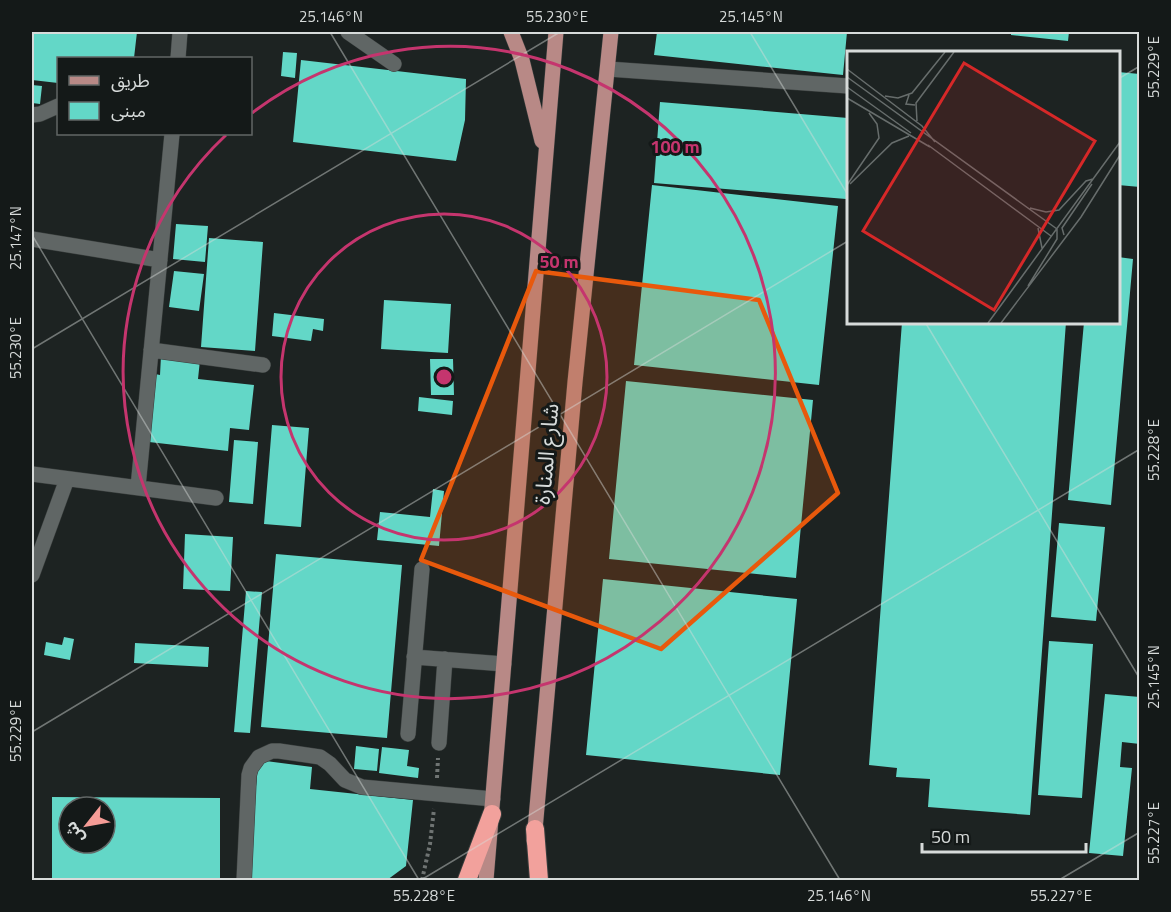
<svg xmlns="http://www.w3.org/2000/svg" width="1171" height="912" font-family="'Titillium Web','Noto Sans Arabic',sans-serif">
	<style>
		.building { fill: #63d7c7; fill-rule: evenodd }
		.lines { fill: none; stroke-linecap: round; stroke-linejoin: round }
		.minor-casing { stroke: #393e3d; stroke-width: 16 }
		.major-casing { stroke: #393e3d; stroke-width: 16 }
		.highway-casing { stroke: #393e3d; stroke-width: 20 }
		.path { stroke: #6f7473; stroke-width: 4; stroke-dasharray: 3 3; stroke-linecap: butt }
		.minor { stroke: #606665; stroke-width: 15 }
		.major { stroke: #b88986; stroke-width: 15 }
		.highway { stroke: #f2a19c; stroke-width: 18 }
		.marked { fill: #e8590c; fill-opacity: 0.2; stroke: #e8590c; stroke-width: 4.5; stroke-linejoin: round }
		.ticks { fill: none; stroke: #d7dbda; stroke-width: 1.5; stroke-opacity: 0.45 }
		.ring { fill: none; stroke: #c5356e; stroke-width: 3 }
		.labels { text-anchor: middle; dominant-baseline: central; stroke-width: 6; stroke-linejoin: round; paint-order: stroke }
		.street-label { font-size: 22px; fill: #d7dbda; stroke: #141918 }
		.inset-road { fill: none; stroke: #676d6c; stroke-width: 1.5 }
		.view { fill: #d62828; fill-opacity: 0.15; stroke: #d62828; stroke-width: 3 }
		.inset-edge { fill: none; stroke: #d7dbda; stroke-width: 3 }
		.centre { fill: #c5356e; stroke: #141918; stroke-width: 3 }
		.ring-label { font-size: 18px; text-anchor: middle; font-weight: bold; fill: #c5356e; stroke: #141918; stroke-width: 6; stroke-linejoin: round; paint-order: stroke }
		.neatline { fill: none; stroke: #d7dbda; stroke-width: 2 }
		.ticks-label { font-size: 15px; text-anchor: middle; fill: #d7dbda }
	</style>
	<rect width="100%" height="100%" fill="#1d2322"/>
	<path class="building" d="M32 32H137L134 58H58V83L32 80Z
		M657 32H847L843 75 654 55Z
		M1011 32H1069L1068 41 1011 35Z
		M283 52 297 53 295 78 281 76Z
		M301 60 466 79 465 120 456 161 293 142Z
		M1118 72 1140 74V187L1118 185Z
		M32 85 42 86 40 104 32 103Z
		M660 102 848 118V162L846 199 654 183Z
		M652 185 838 206 819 385 634 365Z
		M176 224 208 226 205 262 173 259Z
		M209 238 263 242 255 351 201 347Z
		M1118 257 1133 259 1111 505 1068 500 1084 322H1118Z
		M174 271 204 274 199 311 169 307Z
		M384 300 451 304 448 353 381 349Z
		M274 313 324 319 323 331 313 329 311 341 272 336Z
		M902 322H1066L1030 815 928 807 930 779 896 777 897 768 869 765Z
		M161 356 200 360 198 379 254 385 249 430 230 428 228 451 149 442 155 374 160 375Z
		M430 359H453L454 395H431Z
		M626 381 813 400 796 578 609 559Z
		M419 397 453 401 452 415 418 411Z
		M272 425 309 428 301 527 264 524Z
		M234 440 258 442 253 504 229 502Z
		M433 489 444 491 439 546 377 540 380 512 430 517Z
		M1059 523 1105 527 1096 621 1051 617Z
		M185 534 233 537 230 591 183 589Z
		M276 554 402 565 387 738 261 727Z
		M603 579 797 599 780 775 586 755Z
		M246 591 262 592 250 733 234 732Z
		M64 637 74 639 70 660 44 655 46 642 62 645Z
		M1049 641 1093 644 1082 798 1038 795Z
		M135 643 209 647 208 667 134 663Z
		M1105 694 1140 697V744L1122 742 1120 767 1132 768 1123 856 1089 853Z
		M356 746 379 749 377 771 354 769Z
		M382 747 409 750 407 766 419 768 418 778 379 773Z
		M258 760 312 767 310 789 413 800 406 866 387 880H249Z
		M52 797 220 798V880H52ZM69 807H105V843H69Z"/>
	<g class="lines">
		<defs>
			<path id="minor" d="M348 32 394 64
				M178 58 180 32
				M608 69 848 86
				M32 115 40 114 58 106
				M32 239 160 260
				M151 350 263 365
				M32 474 216 498
				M138 487 172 134
				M32 575 67 479
				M414 657 504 664
				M408 734 422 569
				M439 743 445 659
				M244 880 249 775 251 768 259 757 272 751H279L320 757 330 764 345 780 362 787 493 799"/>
			<path id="major" d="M511 32 522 60 542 141
				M534 841 575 382 611 32
				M486 880 556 32"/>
			<path id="highway" d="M535 829 539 880
				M467 880 492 814"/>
		</defs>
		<use href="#minor" class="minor-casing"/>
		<use href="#major" class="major-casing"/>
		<use href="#highway" class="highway-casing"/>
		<path class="path" d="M437 778 438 758
			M422 880 430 844 434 809"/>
		<use href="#minor" class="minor"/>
		<use href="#major" class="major"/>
		<use href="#highway" class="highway"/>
	</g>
	<path class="marked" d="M536 271 759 300 838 493 661 649 421 560Z"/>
	<path class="ticks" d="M330 32 840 880M750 32 848 195M1118 79 1140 66M32 235 419 880M925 322 1140 679M32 349 560 32M32 732 848 241M421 880 1140 449M1059 880 1140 832"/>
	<g class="ring">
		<circle cx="444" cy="377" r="163"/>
		<path d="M252 113A326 326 0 1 1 226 135"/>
	</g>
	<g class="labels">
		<g class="street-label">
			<text transform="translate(546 454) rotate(-85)">شارع المنارة</text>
		</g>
	</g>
	<g transform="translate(847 51)">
		<rect width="273" height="273" fill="#1d2322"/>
		<path class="inset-road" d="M0 18 75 75 88 91M0 26 210 178M0 36 64 82M62 44 59 53 68 54M38 45 51 47 65 42 98 1M0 47 83 96M70 70 69 52 107 1M81 94 204 185M3 133 45 92 62 85M0 134 32 87 30 73 22 62M183 157 199 161 212 159 239 130 246 128M191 177 195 197M217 184 215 177 245 133M181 235 210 188V178M141 272 273 91M154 272 234 166 273 104"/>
		<path class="view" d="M117 12 248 90 147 259 16 180Z"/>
		<rect width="273" height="273" class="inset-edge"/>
	</g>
	<circle cx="444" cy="377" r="9" class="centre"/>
	<g class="ring-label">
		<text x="675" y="153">100 m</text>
		<text x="559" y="268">50 m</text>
	</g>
	<rect width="1171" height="912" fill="none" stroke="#141918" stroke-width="66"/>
	<rect x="57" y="57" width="195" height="78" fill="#141918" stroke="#626766" stroke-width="1.5"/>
	<rect x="69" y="76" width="30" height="9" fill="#b88986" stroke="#626766" stroke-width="1.5"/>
	<text x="111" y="87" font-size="18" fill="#d7dbda">طريق</text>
	<rect x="69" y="102" width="30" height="18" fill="#63d7c7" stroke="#626766" stroke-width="1.5"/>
	<text x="111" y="117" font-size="18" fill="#d7dbda">مبنى</text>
	<g transform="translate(87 825) rotate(239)"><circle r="28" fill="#141918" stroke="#626766" stroke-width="1.5"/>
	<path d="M0-4.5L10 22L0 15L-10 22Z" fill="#f59c96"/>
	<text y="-9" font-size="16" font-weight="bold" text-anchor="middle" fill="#d7dbda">ش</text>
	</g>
	<path d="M922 843v9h164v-9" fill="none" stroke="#d7dbda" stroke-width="3"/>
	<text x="931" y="843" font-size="18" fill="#d7dbda" stroke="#141918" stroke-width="4.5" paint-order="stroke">50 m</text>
	<rect x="33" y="33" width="1105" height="846" class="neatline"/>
	<g class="ticks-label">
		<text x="331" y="22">25.146°N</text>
		<text x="557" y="22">55.230°E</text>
		<text x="751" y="22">25.145°N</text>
		<text transform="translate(1154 67) rotate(-90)" y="5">55.229°E</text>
		<text transform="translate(16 238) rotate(-90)" y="5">25.147°N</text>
		<text transform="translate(16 348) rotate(-90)" y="5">55.230°E</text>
		<text transform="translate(1154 450) rotate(-90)" y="5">55.228°E</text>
		<text transform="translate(1154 677) rotate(-90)" y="5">25.145°N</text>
		<text transform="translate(16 731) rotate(-90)" y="5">55.229°E</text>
		<text transform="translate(1154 833) rotate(-90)" y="5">55.227°E</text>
		<text x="424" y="901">55.228°E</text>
		<text x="839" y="901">25.146°N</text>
		<text x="1061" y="901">55.227°E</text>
	</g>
</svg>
